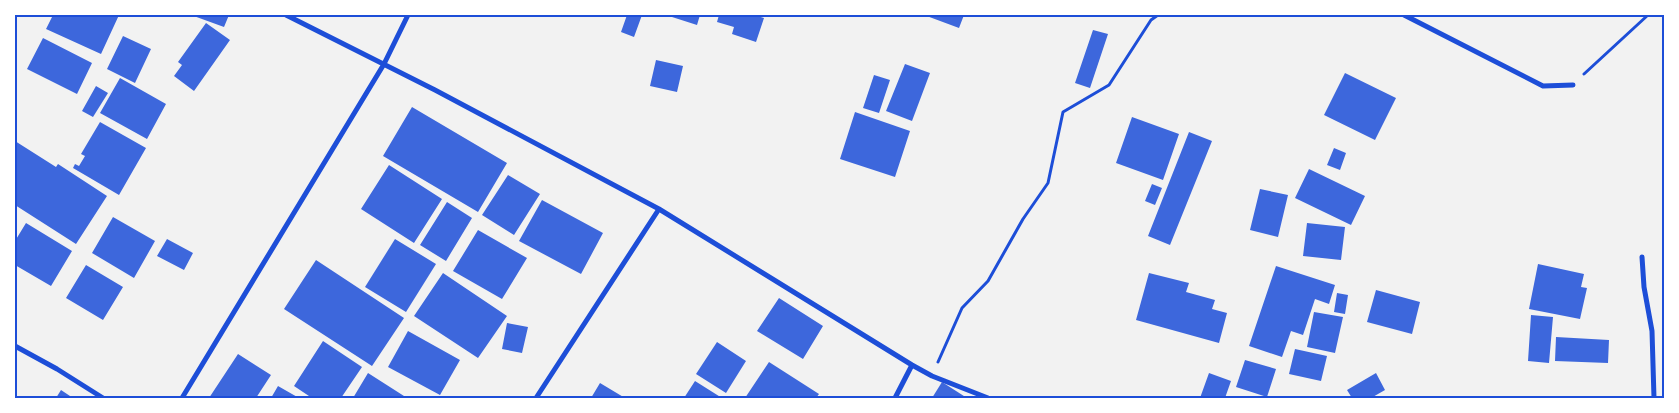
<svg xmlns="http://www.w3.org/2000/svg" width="1679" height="413" font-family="'Open Sans',sans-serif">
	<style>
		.building { fill: #3d67dc }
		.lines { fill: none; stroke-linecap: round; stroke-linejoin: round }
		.path { stroke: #1d4ed8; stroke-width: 3 }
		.minor { stroke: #1d4ed8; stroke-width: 5 }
		.neatline { fill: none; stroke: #1d4ed8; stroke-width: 2 }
	</style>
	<rect width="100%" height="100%" fill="#f2f2f2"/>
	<path class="building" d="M53 15H119L101 54 46 29Z
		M191 15H229L224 27Z
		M627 15H642L634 37 621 32Z
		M673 15H700L697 25 672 17Z
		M719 15H754L764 18 756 42 732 34 734 27 717 22Z
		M924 15H964L959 28Z
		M206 23 230 40 194 91 174 76 182 65 178 62Z
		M1093 30 1108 34 1090 88 1075 83Z
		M123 36 151 49 135 83 107 69Z
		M43 38 92 63 77 94 27 69Z
		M656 60 683 66 677 92 650 86Z
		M905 64 930 73 912 121 886 111Z
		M1345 73 1396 98 1375 140 1324 115Z
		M874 75 890 80 879 113 863 108Z
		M120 78 166 104 147 139 100 113Z
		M96 86 108 93 93 117 82 111Z
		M412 107 507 163 478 212 383 156Z
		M855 112 910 131 895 177 840 159Z
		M1132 117 1179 134 1163 180 1116 163Z
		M100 122 146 148 119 195 73 168 75 164 79 166 85 156 81 154Z
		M1189 132 1212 141 1170 245 1148 236Z
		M15 141 56 167 58 164 107 196 76 244 15 205Z
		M1334 148 1346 153 1340 170 1327 165Z
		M389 165 442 199 414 243 361 209Z
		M1309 169 1365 196 1351 225 1295 198Z
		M508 175 540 194 514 235 482 215Z
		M1152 184 1162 188 1155 205 1145 201Z
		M1260 189 1288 195 1278 237 1250 230Z
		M542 200 603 233 581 274 519 241Z
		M447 202 472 218 446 261 420 245Z
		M113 217 155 241 134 278 92 253Z
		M26 223 72 251 51 286 15 265V241Z
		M1307 223 1345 227 1341 260 1303 256Z
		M478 230 527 258 502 299 453 271Z
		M167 239 193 253 184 270 157 256Z
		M395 239 436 264 406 312 365 287Z
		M316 260 404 318 372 366 284 309Z
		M1538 264 1584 274 1581 287 1587 288 1580 319 1529 309Z
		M86 265 123 287 103 320 66 298Z
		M1276 266 1335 285 1329 304 1315 299 1303 335 1291 331 1282 357 1249 346Z
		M443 273 507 316 478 358 414 316Z
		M1149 273 1189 283 1186 292 1215 300 1212 309 1227 313 1219 343 1136 320Z
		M1376 290 1420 302 1412 334 1367 322Z
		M1337 293 1348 295 1345 314 1334 312Z
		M779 298 823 326 803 359 757 331Z
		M1314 312 1343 317 1335 353 1307 347Z
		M1531 315 1553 317 1549 363 1528 361Z
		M507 323 528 327 522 353 502 349Z
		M408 331 460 360 440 395 388 367Z
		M1556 337 1609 340 1608 363 1555 361Z
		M323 341 362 367 341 398H312L294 386Z
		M717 342 746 361 726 393 696 374Z
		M1295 349 1327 356 1321 381 1289 374Z
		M238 354 271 375 256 398H209Z
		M1245 360 1276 369 1267 397 1236 387Z
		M769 362 819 394 816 398H745Z
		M368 373 404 396 402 398H353Z
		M1209 373 1231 381 1225 398H1200Z
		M1376 373 1385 390 1371 398H1352L1347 390Z
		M695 381 722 398H684Z
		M942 382 967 398H932Z
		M600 383 625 398H591Z
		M278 386 299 398H271Z
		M61 390 73 398H56Z"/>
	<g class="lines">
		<path class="path" d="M1584 74 1648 15
			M938 362 962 308 988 281 1023 219 1048 183 1063 112 1109 85 1151 20 1158 15"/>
		<path class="minor" d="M286 15 435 90 659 209 912 365 932 376 988 398
			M1404 15 1543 86 1573 85
			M1642 257 1644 287 1652 331 1654 398
			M15 346 57 369 103 398
			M182 398 384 64 408 15
			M536 398 659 209
			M895 398 912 365"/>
	</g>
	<rect width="1679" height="413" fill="none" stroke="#ffffff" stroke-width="32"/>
	<rect x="16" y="16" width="1647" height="381" class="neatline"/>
</svg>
